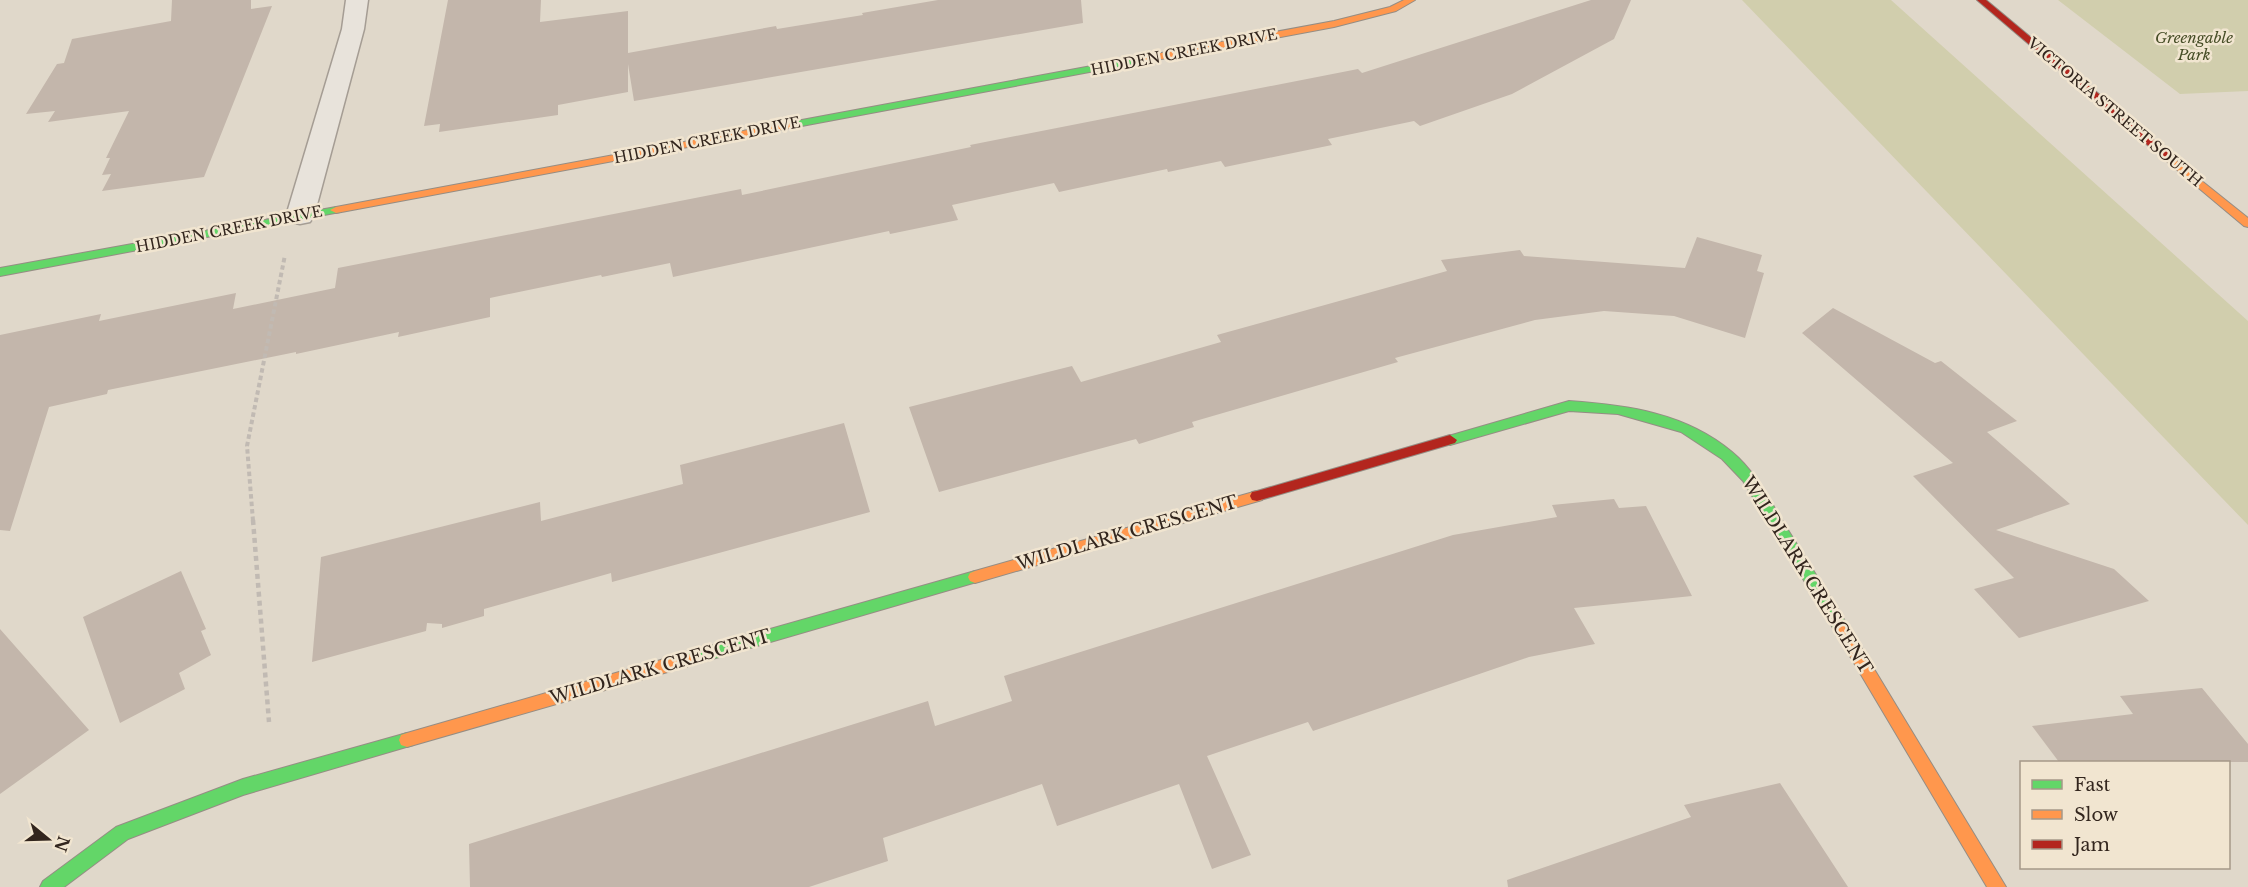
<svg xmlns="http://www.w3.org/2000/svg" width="2248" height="887" font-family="'Libre Baskerville',serif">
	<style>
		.green { fill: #d1cead }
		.building { fill: #c3b6ab }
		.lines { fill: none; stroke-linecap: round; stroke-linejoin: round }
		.street-casing { stroke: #a59d94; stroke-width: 3 }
		.fast-casing { stroke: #958d84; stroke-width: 2 }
		.slow-casing { stroke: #958d84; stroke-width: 2 }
		.jam-casing { stroke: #958d84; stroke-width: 2 }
		.path-far1 { stroke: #c1bab3; stroke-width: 4; stroke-dasharray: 4.5 3; stroke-linecap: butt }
		.path { stroke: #c1bab3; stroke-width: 4.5; stroke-dasharray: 5 4; stroke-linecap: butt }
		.street { fill: #e8e3db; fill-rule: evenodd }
		.fast { fill: #63d668; fill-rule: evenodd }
		.slow { fill: #ff974d; fill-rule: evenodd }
		.jam { fill: #b3261e; fill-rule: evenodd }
		.labels { text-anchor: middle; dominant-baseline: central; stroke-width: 5; stroke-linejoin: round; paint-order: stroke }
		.far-park-label { font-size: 15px; font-style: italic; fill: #464d26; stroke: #f1e5d0 }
		.far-street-label { font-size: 15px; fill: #32251d; stroke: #f1e5d0 }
		.street-label { font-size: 18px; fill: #32251d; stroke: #f1e5d0 }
	</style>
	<rect width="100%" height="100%" fill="#e0d8ca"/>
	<path class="green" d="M1742 0H1891L2248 321V525Z
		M2058 0H2248V91L2180 94Z"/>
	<path class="building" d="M172 0H251V9L272 6 204 177 102 191 111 174 102 175 110 158H106L129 111 48 122 55 111 26 114 57 64 64 63 72 39 171 21Z
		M448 0H541L540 22 628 11V53L776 26 777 29 863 15 862 13 938 0H1081L1083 23 634 101 628 64V92L558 105V115L439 132 440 124 424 126Z
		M1591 0H1631L1614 39 1512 94 1420 126 1414 121 1328 139 1332 145 1225 167 1221 161 1168 172 1167 169 1059 192 1054 183 952 205 958 220 890 234 889 231 673 277 670 263 602 277 601 275 490 298V317L398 337 399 332 296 354V352L108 390 107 394 49 407 10 531 0 530V335L101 314 99 321 236 293 233 309 335 288 338 268 741 189 742 195 971 147 970 145 1358 69 1362 73Z
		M1697 237 1762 255 1757 271 1764 273 1745 338 1674 316 1604 311 1535 320 1395 358 1398 362 1192 422 1194 427 1139 444 1136 439 939 492 909 407 1072 366 1081 382 1221 342 1217 335 1447 271 1441 260 1520 250 1524 256 1685 268Z
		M1833 308 1935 363 1941 361 2017 421 1987 432 2070 504 1996 530 2114 569 2149 601 2019 638 1974 589 2014 578 1913 476 1953 463 1802 333Z
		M844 423 870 512 612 582 611 573 484 609V616L442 628V624L427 623 426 631 312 662 321 557 540 502 541 521 683 484 680 465Z
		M1614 499 1619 508 1646 506 1692 596 1574 608 1595 644 1529 657 1313 731 1308 722 1207 756 1251 855 1212 869 1179 784 1057 826 1042 784 883 838 888 861 809 887H470L469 844 928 701 935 726 1012 701 1004 676 1453 535 1557 517 1552 505Z
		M181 571 206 629 201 631 211 655 179 673 185 689 120 723 83 617Z
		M0 629 89 730 0 794Z
		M2202 688 2248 744V762H2059L2032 726 2133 714 2120 696Z
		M1780 783 1848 887H1508L1507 880 1691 817 1684 805Z"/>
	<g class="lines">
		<defs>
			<path id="street" d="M346 0H368L364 29 314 216 310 222 300 224 290 222 286 216 342 29Z"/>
			<path id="fast" d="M1140 57 1145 60 1143 62 791 128 786 125 791 122Z
				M336 207 342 210 340 212 0 276V268Z
				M1569 401C1627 405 1686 413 1732 452 1754 470 1768 497 1783 522 1805 557 1827 592 1848 626L1851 631 1848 636 1843 637 1838 636 1743 481 1722 459 1681 432 1618 414 1569 411 1450 445 1443 440 1445 437Z
				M975 571 980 573 982 577 980 581 685 667 679 665 677 660 679 655 685 653Z
				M407 733 413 735 415 740 413 745 243 795 128 839 64 887H40L43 881 116 827 243 779Z"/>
			<path id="slow" d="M1404 0H1415L1396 11 1334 27 1140 63 1135 60 1140 57 1334 21 1390 7Z
				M791 122 795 123V127L336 213 330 210 336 207Z
				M2168 154 2248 218V227L2244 226 2164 159 2163 157Z
				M1257 491 1262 492 1264 496 1262 500 975 583 970 581 968 577 970 573 975 571Z
				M1843 625 1848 626 2006 887H1987L1838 636 1835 631 1838 626Z
				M685 653 691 655 693 660 691 665 685 667 407 747 401 745 399 740 401 735 407 733Z"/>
			<path id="jam" d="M1977 0H1986L2172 155V159H2164Z
				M1450 435 1457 440 1455 443 1257 501 1252 500 1250 496 1252 492 1257 491Z"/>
		</defs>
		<use href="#street" class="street-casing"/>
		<use href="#fast" class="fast-casing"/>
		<use href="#slow" class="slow-casing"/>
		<use href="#jam" class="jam-casing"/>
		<path class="path-far1" d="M253 521 247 446 285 255"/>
		<path class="path" d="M253 520 269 722"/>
		<use href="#street" class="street"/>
		<use href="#fast" class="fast"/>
		<use href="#slow" class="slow"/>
		<use href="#jam" class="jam"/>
	</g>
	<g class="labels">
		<g class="far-park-label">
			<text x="2194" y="37">Greengable<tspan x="2194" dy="17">Park</tspan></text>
		</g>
		<g class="far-street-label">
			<text transform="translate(1184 52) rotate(-11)">HIDDEN CREEK DRIVE</text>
			<text transform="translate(2115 112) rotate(40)">VICTORIA STREET SOUTH</text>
			<text transform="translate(707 140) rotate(-11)">HIDDEN CREEK DRIVE</text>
			<text transform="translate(229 229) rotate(-11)">HIDDEN CREEK DRIVE</text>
		</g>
		<g class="street-label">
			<text transform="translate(1127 533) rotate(-16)">WILDLARK CRESCENT</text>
			<text transform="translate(1807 575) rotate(58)">WILDLARK CRESCENT</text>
			<text transform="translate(660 667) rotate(-16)">WILDLARK CRESCENT</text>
		</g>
	</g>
	<rect x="2020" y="761" width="210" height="108" fill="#f1e5d0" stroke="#a59888" stroke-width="1.5"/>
	<rect x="2032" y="780" width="30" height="9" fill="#63d668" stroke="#a59888" stroke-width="1.5"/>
	<text x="2074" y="791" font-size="18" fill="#32251d">Fast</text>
	<rect x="2032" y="810" width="30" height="9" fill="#ff974d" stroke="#a59888" stroke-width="1.5"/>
	<text x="2074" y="821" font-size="18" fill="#32251d">Slow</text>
	<rect x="2032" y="840" width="30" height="9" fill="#b3261e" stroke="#a59888" stroke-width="1.5"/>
	<text x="2074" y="851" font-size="18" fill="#32251d">Jam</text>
	<g transform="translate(48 839) rotate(109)" stroke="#f1e5d0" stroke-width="4.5" paint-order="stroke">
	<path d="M0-4.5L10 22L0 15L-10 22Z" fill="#32251d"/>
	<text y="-9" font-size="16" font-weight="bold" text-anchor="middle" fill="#32251d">N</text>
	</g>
</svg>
